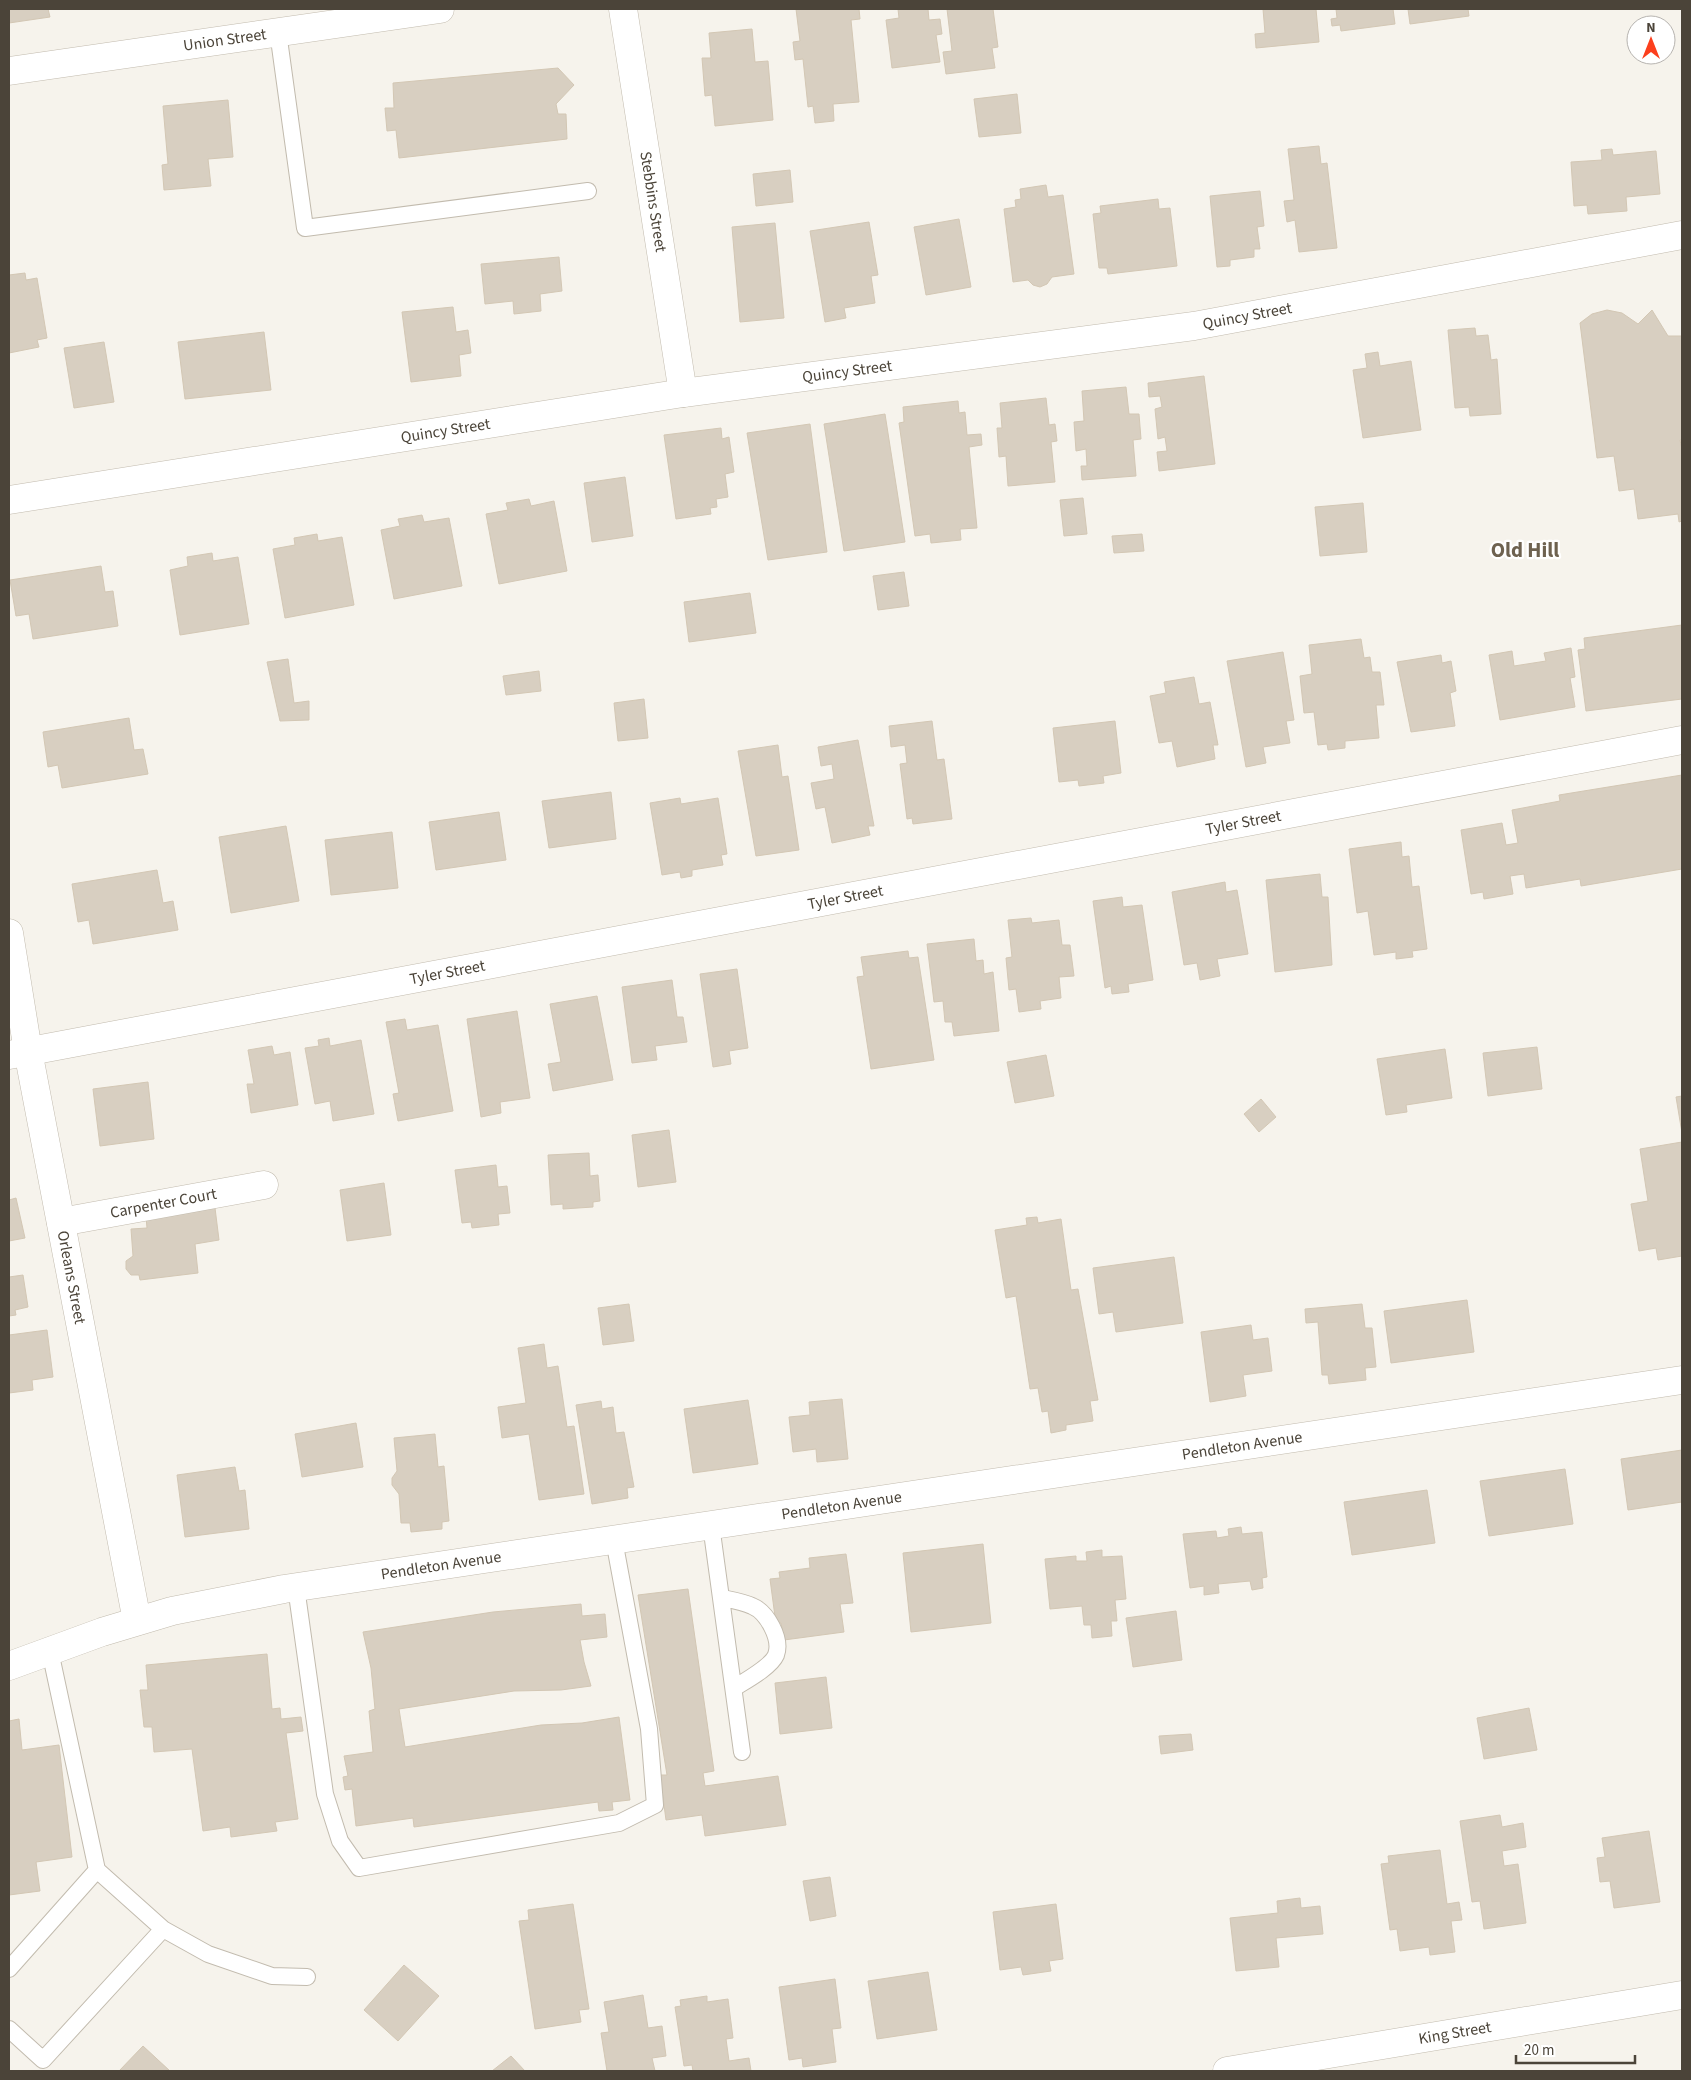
<svg xmlns="http://www.w3.org/2000/svg" width="1691" height="2080" font-family="'Source Sans 3',sans-serif">
	<style>
		.building { fill: #d8cfc1; stroke: #d3c7b4 }
		.lines { fill: none; stroke-linecap: round; stroke-linejoin: round }
		.service-casing { stroke: #c2bbae; stroke-width: 18 }
		.minor-casing { stroke: #c2bbae; stroke-width: 29 }
		.tertiary-casing { stroke: #c2bbae; stroke-width: 29 }
		.service { stroke: #fff; stroke-width: 16 }
		.minor { stroke: #fff; stroke-width: 28 }
		.tertiary { stroke: #fff; stroke-width: 28 }
		.labels { text-anchor: middle; dominant-baseline: central; stroke-width: 4.5; stroke-linejoin: round; paint-order: stroke }
		.street-label { font-size: 16px; fill: #4b4439; stroke: #fff }
		.district-label { font-size: 21px; font-weight: bold; fill: #6e6250; stroke: #fff }
	</style>
	<rect width="100%" height="100%" fill="#f6f3ec"/>
	<path class="building" d="M9 9H48L50 17 9 23Z
		M796 9H859L860 19 851 20 859 102 833 104 834 121 815 123 813 106 808 107 803 59 795 60 793 42 800 41Z
		M898 9H928L929 20 940 19 942 34 936 35 940 62 892 68 886 20 899 18Z
		M947 9H993L998 47 992 48 995 68 946 74 943 52 952 51Z
		M1263 9H1316L1319 42 1256 48 1255 34 1265 33Z
		M1336 9H1393L1395 24 1341 31 1340 25 1332 26 1331 19 1337 18Z
		M1408 9H1468L1469 16 1410 24Z
		M752 29 755 62 768 61 773 120 715 126 712 95 705 96 702 58H711L709 33Z
		M558 68 574 85 556 104 558 114H566L567 139 399 158 396 130 387 131 385 108H394L393 83Z
		M1017 94 1021 133 979 137 974 99Z
		M228 100 233 157 208 159 211 186 164 190 162 165 168 164 163 106Z
		M1319 146 1321 164 1327 163 1337 248 1299 252 1295 220 1287 222 1284 201 1294 200 1288 149Z
		M1612 149 1613 155 1656 151 1660 194 1626 197 1627 211 1588 214 1587 205 1574 206 1571 162 1602 160 1601 150Z
		M790 170 793 202 756 206 753 174Z
		M1046 185 1048 197 1063 195 1074 274 1052 277 1047 284 1040 287 1033 285 1028 280 1013 282 1004 209 1016 207 1015 200 1021 199 1020 189Z
		M1260 191 1264 226 1257 227 1260 249H1254V257L1230 260V266L1217 267 1210 196Z
		M1158 199 1159 209 1170 208 1177 266 1108 274 1107 268H1099L1093 214 1101 213 1100 206Z
		M959 219 971 287 926 295 914 227Z
		M869 222 878 275 871 276 875 303 844 308 846 318 825 322 810 231Z
		M775 223 784 318 740 322 732 227Z
		M559 257 562 291 540 294 541 311 514 314 513 301 485 304 481 264Z
		M25 273 26 280 37 278 47 338 37 340 39 347 9 353V275Z
		M453 307 456 332 468 330 471 353 459 355 461 376 411 382 402 312Z
		M1607 310 1622 313 1638 324 1652 310 1668 336H1682V440H1680L1682 449V521L1679 522 1678 514 1638 519 1634 489 1619 491 1614 456 1597 458 1580 323 1592 314Z
		M1475 328 1476 336 1488 335 1491 360 1497 359 1501 414 1470 416 1469 407 1455 408 1448 330Z
		M264 332 271 390 185 399 178 342Z
		M104 342 114 402 74 408 64 348Z
		M1378 352 1380 366 1411 361 1421 430 1363 438 1353 370 1367 368 1365 354Z
		M1204 376 1215 464 1159 471 1157 452 1167 451 1165 437 1158 439 1155 409 1162 407 1160 396 1149 397 1148 383Z
		M1126 387 1129 414H1139L1141 439 1133 440 1136 476 1082 480 1081 466H1087L1086 449 1076 451 1074 422 1084 421 1082 391Z
		M1046 398 1049 425 1055 424 1057 441 1051 442 1055 482 1008 486 1006 456 999 457 997 428H1002L1000 403Z
		M958 401 959 413 965 412 967 435 981 434 982 445 969 447 977 528 960 529 961 540 931 543 930 534 915 536 899 423 904 422 903 407Z
		M885 414 905 542 844 551 824 424Z
		M810 424 827 552 768 560 747 433Z
		M721 428 722 439 729 437 734 472 725 474 728 497 716 499 717 507 710 508 711 514 676 519 664 435Z
		M625 477 633 536 592 542 584 483Z
		M1083 498 1087 534 1064 536 1060 500Z
		M529 499 531 506 554 501 567 571 499 584 486 514 508 510 506 503Z
		M1363 503 1367 552 1320 556 1315 507Z
		M422 515 424 522 449 518 462 586 394 599 381 530 400 526 398 519Z
		M317 534 318 541 342 537 354 605 285 618 273 549 295 545 294 538Z
		M1142 534 1144 551 1114 553 1112 536Z
		M212 553 213 561 238 557 249 624 180 635 170 570 188 566 187 557Z
		M101 566 105 592 113 591 118 626 33 639 29 614 16 616 10 580Z
		M904 572 909 606 878 610 873 576Z
		M750 593 756 633 689 642 684 602Z
		M1682 625V699L1586 711 1578 650 1585 649 1584 638Z
		M1361 639 1364 658 1370 657 1372 672H1380L1384 705H1376L1379 738 1345 741V748L1328 750 1327 744 1318 745 1314 712 1304 713 1300 676 1312 674 1309 645Z
		M1571 648 1575 677 1570 678 1575 707 1500 720 1489 655 1512 651 1514 666 1546 661 1544 653Z
		M1283 652 1294 720 1286 721 1290 743 1263 747 1266 763 1246 767 1227 661Z
		M1441 655 1442 663 1451 661 1456 691 1450 693 1455 726 1411 732 1397 662Z
		M288 659 294 703 309 701V720L280 721 267 662Z
		M539 671 541 691 506 695 503 676Z
		M1194 677 1199 704 1210 702 1218 745H1213L1215 759 1177 767 1172 741 1159 743 1150 696 1166 693 1164 682Z
		M644 699 648 738 618 741 614 703Z
		M129 718 134 750 143 749 148 774 62 788 58 765 48 767 43 732Z
		M932 721 937 760 944 759 952 819 913 824 912 818 907 819 900 764 907 763 905 745 891 747 889 726Z
		M1115 721 1121 773 1103 776 1104 783 1079 786 1078 780 1059 782 1053 728Z
		M858 740 874 826H868L870 835 832 843 825 807 816 809 811 783 834 779 832 764 821 766 818 747Z
		M778 745 782 777 788 776 799 850 756 856 738 751Z
		M1682 775V869L1581 886 1580 879 1526 888 1524 874 1510 876 1513 894 1484 899 1483 892 1471 894 1461 830 1502 823 1506 845 1518 843 1512 810 1560 801 1559 795Z
		M611 792 616 839 549 848 542 801Z
		M680 798 681 804 718 798 727 854 721 855 723 865 692 870V876L681 878 680 872 662 875 650 803Z
		M499 812 506 860 436 870 429 822Z
		M286 826 299 901 231 913 219 837Z
		M392 832 398 888 331 895 325 840Z
		M1401 842 1402 857 1409 856 1412 887 1419 886 1427 949 1412 951 1413 957 1396 959V952L1374 955 1368 911 1357 913 1349 849Z
		M157 870 163 903 173 901 178 930 93 944 89 920 78 922 72 884Z
		M1320 874 1322 897H1328L1332 965 1275 972 1266 880Z
		M1225 882 1226 892 1237 890 1248 954 1217 959 1220 976 1200 980 1197 963 1184 965 1172 892Z
		M1122 897 1123 907 1142 905 1153 980 1128 984 1129 992 1112 994 1111 986 1105 988 1093 901Z
		M1031 918 1032 923 1059 920 1062 945H1070L1074 976 1059 977 1061 998 1040 1001 1041 1009 1019 1012 1016 989 1009 990 1006 958 1012 957 1008 920Z
		M974 939 976 961 983 960 984 974 993 972 999 1031 954 1036 952 1022H945L943 1001 934 1002 927 944Z
		M908 951 909 958 918 957 934 1060 871 1069 857 977 864 976 861 957Z
		M737 969 748 1048 729 1051 731 1064 713 1067 700 974Z
		M672 980 677 1017H683L687 1042 655 1046 657 1060 632 1063 622 987Z
		M597 996 613 1080 553 1091 548 1064 561 1062 550 1004Z
		M517 1011 530 1098 500 1102 501 1113 481 1117 467 1019Z
		M405 1019 407 1030 438 1025 453 1111 398 1121 393 1094 399 1093 386 1022Z
		M329 1038 330 1046 361 1040 374 1114 333 1121 330 1101 315 1104 305 1048 319 1046 318 1040Z
		M272 1046 274 1055 290 1052 298 1105 251 1113 247 1084H254L248 1050Z
		M1537 1047 1542 1089 1488 1096 1483 1053Z
		M1445 1049 1452 1098 1406 1105 1407 1112 1386 1115 1377 1059Z
		M1046 1055 1054 1096 1015 1103 1007 1062Z
		M148 1082 154 1139 100 1146 93 1089Z
		M1682 1096V1133L1676 1097Z
		M1261 1099 1276 1117 1259 1132 1244 1114Z
		M669 1130 676 1182 638 1187 632 1135Z
		M1682 1142V1256L1658 1260 1656 1248 1639 1251 1631 1204 1648 1201 1640 1149Z
		M589 1153 590 1176 598 1175 600 1201 593 1202V1207L563 1209V1204L551 1205 548 1155Z
		M496 1165 498 1187 507 1186 510 1213 498 1214 499 1225 472 1228 471 1222 462 1223 455 1170Z
		M384 1183 391 1235 347 1241 340 1190Z
		M16 1198 25 1238 9 1241V1200Z
		M215 1208 219 1240 195 1244 198 1273 140 1280 139 1275H131L126 1269V1261L133 1256 131 1229 147 1228 146 1217Z
		M1037 1217 1038 1223 1061 1219 1071 1290 1078 1289 1098 1400 1090 1401 1093 1421 1066 1425V1430L1051 1433 1048 1411 1042 1412 1038 1388 1030 1389 1016 1296 1006 1298 995 1230 1027 1225 1026 1218Z
		M1174 1257 1183 1323 1116 1332 1113 1312 1099 1314 1093 1268Z
		M9 1274V1277L23 1275 28 1307 15 1310 16 1315 9 1316Z
		M1467 1300 1474 1352 1391 1363 1384 1311Z
		M629 1304 634 1341 603 1345 598 1308Z
		M1362 1304 1365 1328H1372L1376 1367 1365 1368 1366 1380 1329 1384 1328 1375H1322L1318 1322 1306 1323 1305 1309Z
		M1251 1325 1253 1340 1268 1338 1272 1371 1243 1375 1246 1396 1210 1402 1201 1332Z
		M47 1330 53 1377 32 1380 33 1390 9 1393V1335Z
		M544 1344 547 1368 558 1366 567 1427 574 1426 584 1494 539 1500 529 1434 502 1438 498 1407 526 1403 518 1348Z
		M842 1399 848 1459 817 1462 816 1449 793 1452 789 1417 810 1415 809 1402Z
		M748 1400 758 1464 693 1473 684 1409Z
		M601 1401 602 1409 613 1407 616 1433 624 1432 634 1487 627 1488 628 1498 592 1504 576 1405Z
		M356 1423 363 1467 302 1477 295 1434Z
		M435 1434 438 1467 444 1466 449 1521 442 1522V1529L411 1532 410 1523H401L399 1494 392 1485V1478L397 1471 394 1438Z
		M1682 1450V1502L1628 1510 1621 1459Z
		M235 1467 239 1491 245 1490 249 1529 185 1537 177 1475Z
		M1565 1469 1573 1524 1489 1536 1480 1481Z
		M1427 1490 1435 1543 1352 1555 1344 1502Z
		M1241 1527 1242 1534 1262 1532 1267 1577 1262 1578 1263 1588 1252 1590 1250 1581 1218 1584 1219 1593 1204 1595V1586L1190 1588 1183 1534 1216 1531 1217 1538 1229 1536 1228 1529Z
		M983 1544 991 1623 911 1632 903 1553Z
		M1102 1550V1557L1122 1556 1126 1599 1115 1600 1117 1621H1111L1112 1636 1092 1638 1091 1625H1084L1082 1606 1050 1609 1045 1559 1076 1556V1561H1087L1086 1552Z
		M846 1554 853 1603 840 1604 844 1632 784 1640 781 1623 776 1624 770 1579 780 1578 779 1572 810 1568 809 1558Z
		M688 1589 714 1771 703 1773 705 1786 778 1776 786 1825 705 1836 702 1815 666 1820 660 1775H667L638 1595Z
		M581 1604 582 1616 605 1614 607 1637 580 1640 584 1662 591 1686 561 1690 514 1691 399 1709 405 1747 541 1725 582 1723 619 1717 630 1800 612 1802 613 1810 599 1811 598 1802 414 1827 413 1818 356 1826 352 1789 345 1790 343 1777 348 1776 344 1756 373 1752 369 1711 375 1709 371 1668 363 1632 493 1612Z
		M1176 1611 1182 1660 1133 1667 1126 1618Z
		M267 1654 272 1709 280 1708 281 1719 301 1717 303 1731 286 1733 298 1819 275 1822 277 1831 231 1837 230 1827 203 1831 192 1749 154 1752 152 1727H144L140 1690H148L146 1665Z
		M826 1677 832 1728 780 1734 775 1683Z
		M1529 1708 1537 1750 1484 1759 1477 1718Z
		M19 1719 22 1750 59 1745 72 1857 36 1862 40 1891 9 1895V1721Z
		M1191 1734 1193 1750 1161 1754 1159 1736Z
		M1500 1815 1502 1827 1523 1823 1526 1847 1502 1851 1504 1866 1518 1864 1526 1923 1484 1929 1480 1901 1472 1902 1460 1821Z
		M1649 1831 1660 1902 1614 1908 1610 1881 1600 1882 1597 1858 1605 1857 1602 1838Z
		M1440 1850 1447 1904 1459 1902 1462 1920 1451 1921 1455 1952 1430 1955 1429 1947 1400 1951 1397 1929 1390 1930 1381 1864 1389 1863 1388 1856Z
		M830 1877 836 1916 810 1921 803 1881Z
		M1300 1898 1301 1908 1320 1906 1323 1934 1276 1938 1279 1967 1236 1971 1230 1918 1278 1913 1277 1901Z
		M573 1904 589 2009 579 2010 581 2022 535 2029 519 1921 529 1920 528 1910Z
		M1056 1904 1063 1959 1049 1961 1051 1971 1023 1975 1021 1967 1000 1970 993 1912Z
		M404 1965 439 1996 398 2041 364 2010Z
		M928 1972 937 2030 877 2039 868 1981Z
		M835 1979 841 2028 832 2029 836 2062 803 2067 802 2058 789 2060 779 1987Z
		M643 1995 648 2028 662 2026 666 2056 652 2058 655 2071H607L601 2033 609 2032 604 2002Z
		M707 1996V2002L728 1999 733 2038 726 2039 729 2061 749 2058 751 2071H693L692 2065 684 2066 675 2007 681 2006 680 2000Z
		M143 2046 170 2071H119Z
		M511 2056 525 2071H492Z"/>
	<g class="lines">
		<defs>
			<path id="service" d="M278 32 305 228 588 191
				M711 1525 742 1752
				M296 1587 325 1794 340 1841 359 1868 619 1823 655 1805 649 1729 614 1540
				M722 1598C732 1600 743 1602 752 1606 767 1612 782 1639 776 1655 771 1667 745 1681 734 1688
				M50 1651 97 1870 163 1929 208 1954 272 1976 307 1977
				M9 1969 97 1870
				M9 2029 43 2060 163 1929"/>
			<g id="minor">
				<path id="s1" d="M623 9 683 393"/>
				<path id="s2" d="M9 500 683 393 1194 326 1682 235"/>
				<path id="s3" d="M9 933 28 1051 137 1621"/>
				<path id="s4" d="M9 1055 1682 740"/>
				<path id="s5" d="M61 1222 264 1185"/>
				<path id="s6" d="M9 1666 102 1632 172 1611 284 1589 1682 1380"/>
			</g>
			<g id="tertiary">
				<path id="s7" d="M9 71 440 9"/>
				<path id="s8" d="M1227 2071 1682 1995"/>
			</g>
		</defs>
		<use href="#service" class="service-casing"/>
		<use href="#minor" class="minor-casing"/>
		<use href="#tertiary" class="tertiary-casing"/>
		<use href="#service" class="service"/>
		<use href="#minor" class="minor"/>
		<use href="#tertiary" class="tertiary"/>
	</g>
	<g class="labels">
		<g class="street-label">
			<text stroke="none"><textPath href="#s7" startOffset="218">Union Street</textPath></text>
			<text stroke="none"><textPath href="#s1" startOffset="195">Stebbins Street</textPath></text>
			<text stroke="none"><textPath href="#s2" startOffset="1252">Quincy Street</textPath></text>
			<text stroke="none"><textPath href="#s2" startOffset="848">Quincy Street</textPath></text>
			<text stroke="none"><textPath href="#s2" startOffset="442">Quincy Street</textPath></text>
			<text stroke="none"><textPath href="#s4" startOffset="1256">Tyler Street</textPath></text>
			<text stroke="none"><textPath href="#s4" startOffset="851">Tyler Street</textPath></text>
			<text stroke="none"><textPath href="#s4" startOffset="446">Tyler Street</textPath></text>
			<text stroke="none"><textPath href="#s5" startOffset="104">Carpenter Court</textPath></text>
			<text stroke="none"><textPath href="#s3" startOffset="350">Orleans Street</textPath></text>
			<text stroke="none"><textPath href="#s6" startOffset="1255">Pendleton Avenue</textPath></text>
			<text stroke="none"><textPath href="#s6" startOffset="850">Pendleton Avenue</textPath></text>
			<text stroke="none"><textPath href="#s6" startOffset="445">Pendleton Avenue</textPath></text>
			<text stroke="none"><textPath href="#s8" startOffset="231">King Street</textPath></text>
		</g>
		<g class="district-label">
			<text x="1525" y="550">Old Hill</text>
		</g>
	</g>
	<rect width="1691" height="2080" fill="none" stroke="#4b4439" stroke-width="20"/>
	<g transform="translate(1651 40)"><circle r="24" fill="#ffffff" stroke="#b7b4b0"/>
	<path d="M0-4L9 19L0 12L-9 19Z" fill="#fc3f1d"/>
	<text y="-8" font-size="14" font-weight="bold" text-anchor="middle" fill="#4b4439">N</text>
	</g>
	<path d="M1516 2055v8h119v-8" fill="none" stroke="#4b4439" stroke-width="2.5"/>
	<text x="1524" y="2055" font-size="15" fill="#4b4439" stroke="#ffffff" stroke-width="4" paint-order="stroke">20 m</text>
</svg>
